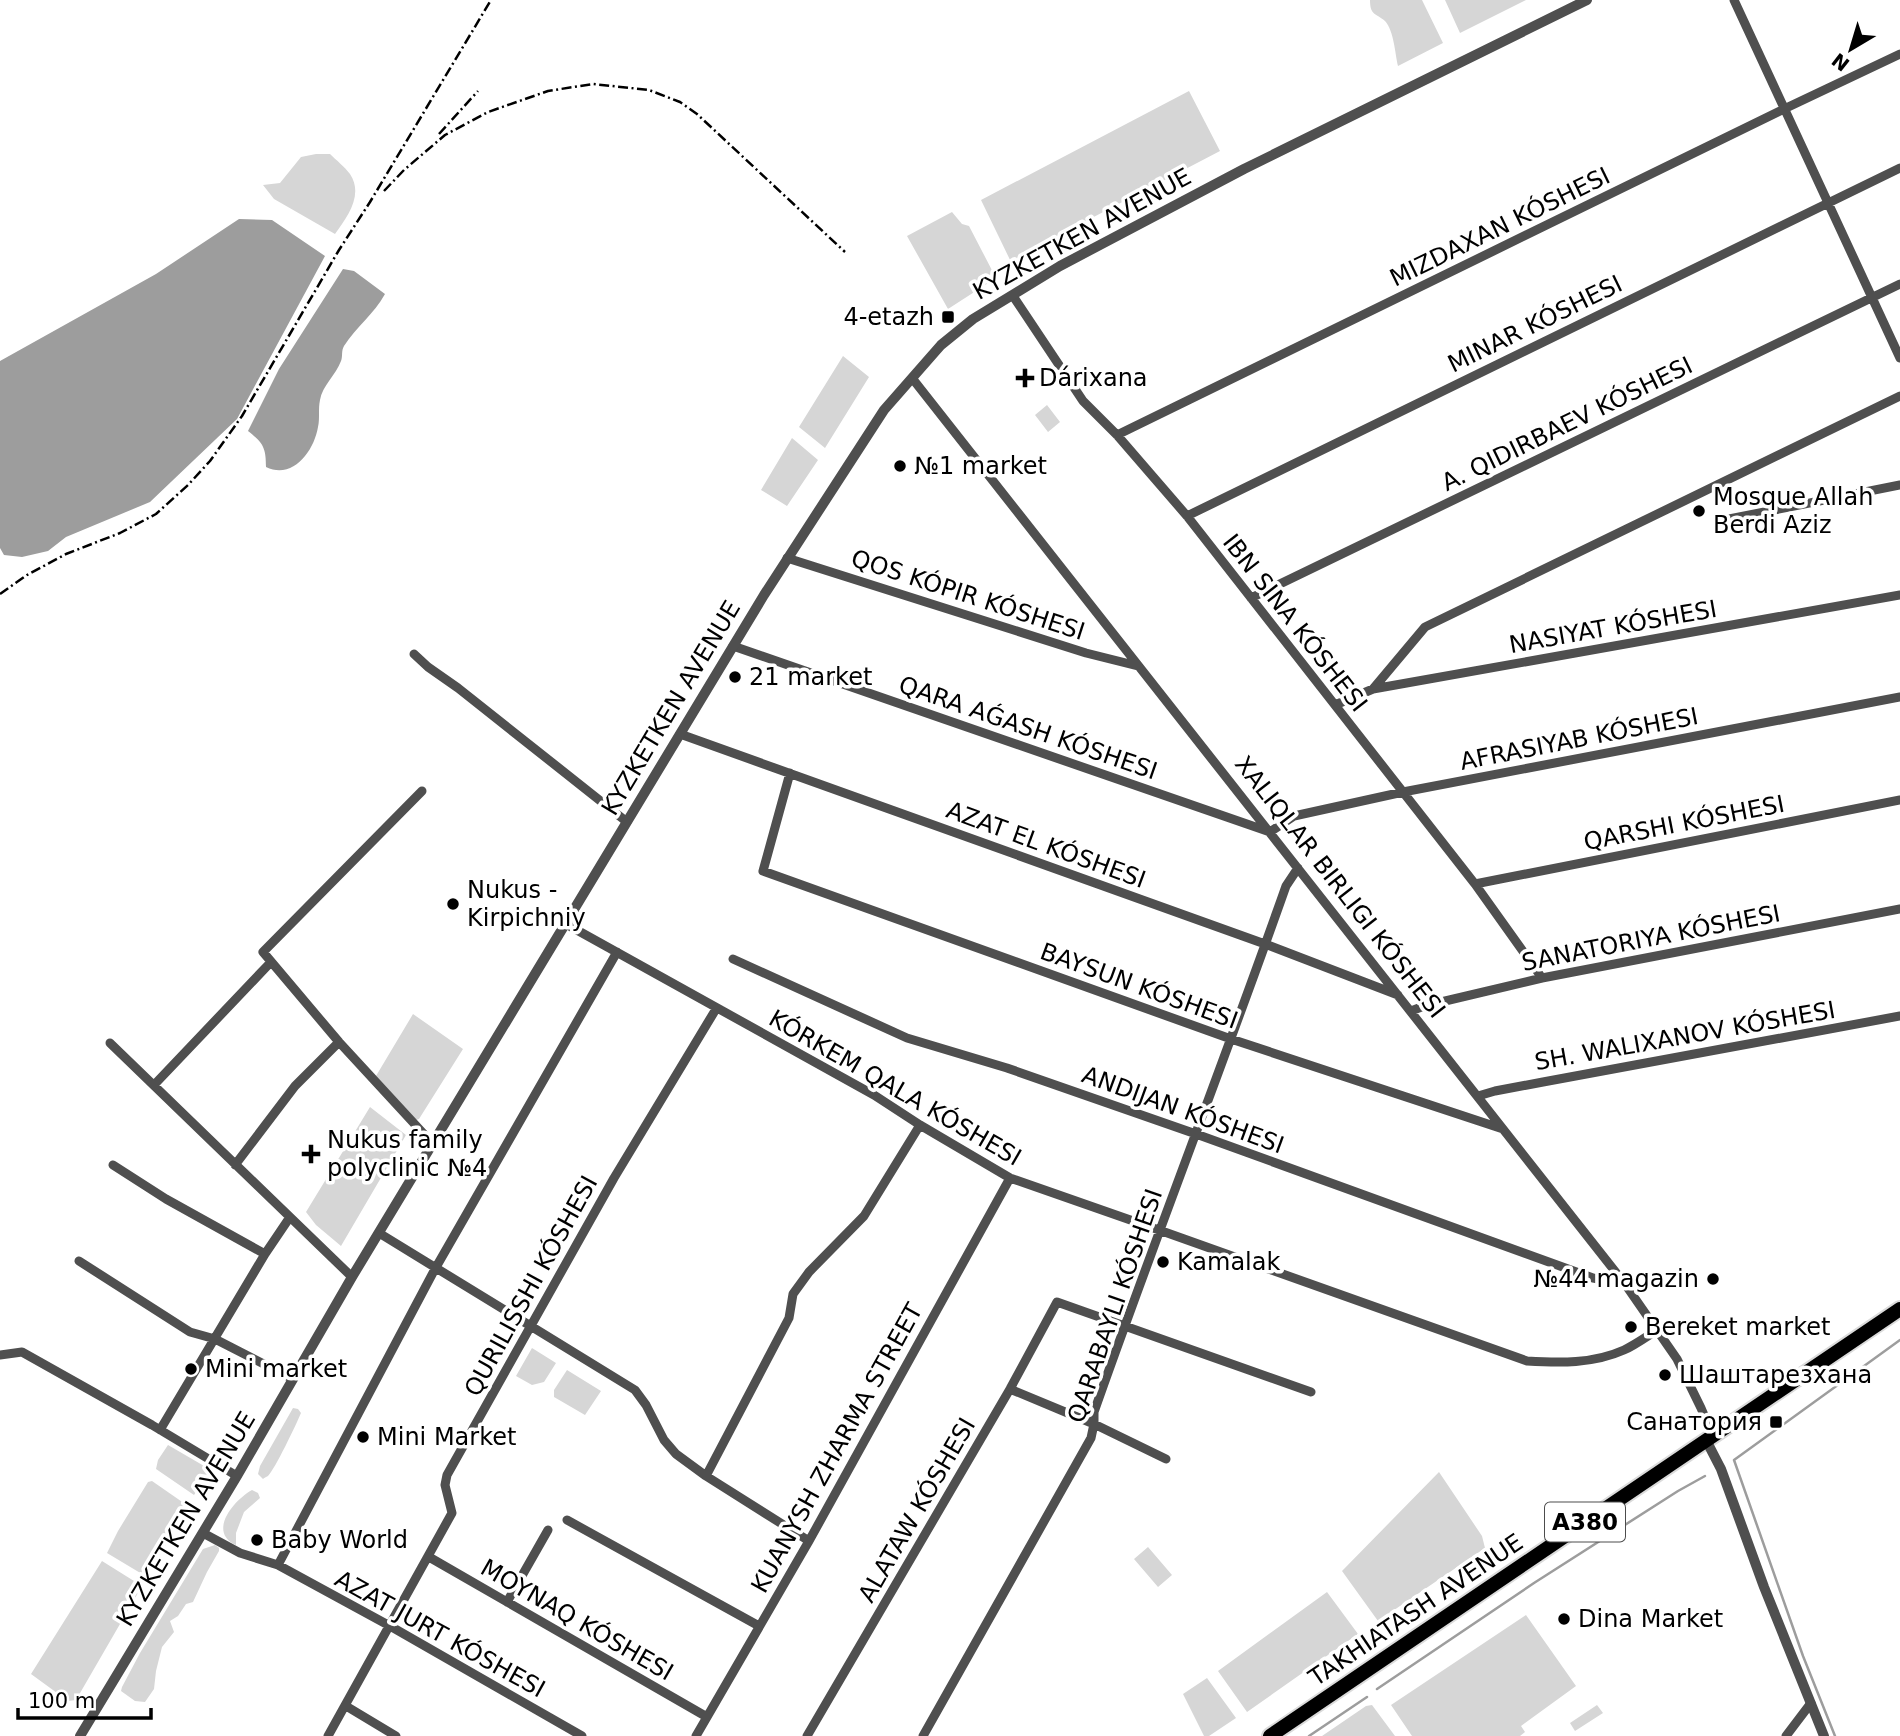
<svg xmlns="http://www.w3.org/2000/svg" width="1900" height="1736" font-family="'DejaVu Sans',sans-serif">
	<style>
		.green { fill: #d6d6d6 }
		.water { fill: #9d9d9d }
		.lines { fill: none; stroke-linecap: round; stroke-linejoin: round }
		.stream { stroke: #9d9d9d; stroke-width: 2.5 }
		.trunk-casing { stroke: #dbdbdb; stroke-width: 18 }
		.minor { stroke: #4f4f4f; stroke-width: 9 }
		.tertiary { stroke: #4f4f4f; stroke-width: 10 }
		.trunk { stroke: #000; stroke-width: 14 }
		.rail { stroke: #000; stroke-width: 2.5; stroke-dasharray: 10 3.5 2 3.5; stroke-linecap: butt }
		.poi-dot { fill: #000; stroke: #fff; stroke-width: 2.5 }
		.labels { text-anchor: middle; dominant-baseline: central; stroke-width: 7; stroke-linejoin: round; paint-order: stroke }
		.shield { fill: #fff; stroke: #4c4c4c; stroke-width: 2 }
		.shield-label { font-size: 23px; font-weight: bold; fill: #000 }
		.street-label { font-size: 24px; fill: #000; stroke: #fff }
		.poi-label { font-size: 24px; fill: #000; stroke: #fff; text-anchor: start }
	</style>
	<rect width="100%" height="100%" fill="#fff"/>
	<path class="green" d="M1370 0H1422L1443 43 1398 66C1395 53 1394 31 1385 21 1376 13 1370 16 1370 0Z
		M1445 0H1526L1460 33Z
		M1189 91 1220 151 1065 232 1012 264 981 200Z
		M316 154H330C336 160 345 167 350 174 364 195 347 217 335 234L274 199 263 185 280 183 301 157Z
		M952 212 962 224 969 226 996 278 948 309 907 236Z
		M843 356 869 377 825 448 799 427Z
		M1047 405 1060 422 1048 432 1035 415Z
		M792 438 818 460 787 506 761 490Z
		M413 1014 463 1049 419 1119 416 1120 376 1076Z
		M370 1107 406 1135 341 1246 316 1225 306 1212Z
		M532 1348 556 1363 544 1382 532 1385 516 1376Z
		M567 1370 601 1391 585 1415 554 1397V1390Z
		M293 1408 298 1409 301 1413C296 1425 275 1469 268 1476 266 1477 264 1478 263 1479L258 1474 260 1466Z
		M168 1445 211 1470 194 1495 156 1469 158 1460Z
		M1439 1472 1482 1536 1485 1548 1378 1621 1342 1571Z
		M152 1481 188 1506 147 1577 107 1553 118 1531 148 1482Z
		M252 1490 258 1493 260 1498 244 1512 236 1533V1545C207 1532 234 1500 252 1490Z
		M215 1545 219 1548V1551L207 1572 193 1602 186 1604 178 1616 170 1621 174 1632 162 1647 156 1671 154 1689 145 1702 135 1701 121 1691 122 1687 140 1653 203 1549Z
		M1148 1547 1172 1575 1158 1587 1134 1559Z
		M102 1561 142 1586 76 1700 68 1701 31 1674Z
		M1327 1592 1358 1634 1247 1712 1218 1671Z
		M1526 1615 1576 1686 1521 1726 1525 1732 1520 1736H1412L1391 1705Z
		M1207 1678 1236 1718 1209 1736H1204L1183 1694Z
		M1372 1705 1395 1736H1322L1366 1706Z
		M1597 1705 1603 1713 1575 1731 1570 1723Z"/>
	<path class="water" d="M239 219 272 220 325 256 237 419 150 502 66 537 48 551 22 557 4 555 0 548V361L156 274Z
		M343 269 354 271 385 294C374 314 356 327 344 346 341 351 343 356 341 361 336 375 322 386 320 400 318 409 320 418 318 427 314 451 293 480 266 467 266 447 263 443 248 431L279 369Z"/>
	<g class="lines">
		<path class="stream" d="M1377 1689 1534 1583 1678 1491 1705 1476
			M1309 1736 1367 1697
			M1835 1736 1803 1656 1734 1460 1900 1340"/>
		<defs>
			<path id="trunk" d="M1270 1736 1900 1309"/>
		</defs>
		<use href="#trunk" class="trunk-casing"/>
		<path class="minor" d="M1734 0 1900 358
			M1013 296 1083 401 1117 435 1187 516 1475 884 1542 978
			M912 378 1625 1284 1677 1359 1701 1408 1713 1436
			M1117 435 1784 109 1900 54
			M1187 516 1900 168
			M1719 521 1900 485
			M787 558 1086 653 1138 666
			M1251 598 1900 284
			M733 646 1270 832 1294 816 1403 792 1900 697
			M414 654 428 667 458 688 627 822
			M1373 689 1425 627 1900 396
			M1335 705 1373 689 1900 595
			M680 734 1265 944 1398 995
			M790 773 763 871 1231 1039 1503 1129
			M422 791 263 952 339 1042 433 1144
			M1475 884 1900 800
			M566 924 874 1095 920 1125 1010 1178 1159 1230 1527 1361C1559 1363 1593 1364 1624 1350 1635 1345 1646 1337 1657 1330
			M733 959 907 1038 1007 1068 1196 1134 1593 1278 1625 1284
			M1411 1011 1424 1006 1542 978 1900 909
			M110 1043 352 1277
			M154 1085 271 962
			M1478 1096 1495 1091 1543 1082 1900 1016
			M113 1165 166 1199 265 1254
			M235 1165 295 1086 339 1042
			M379 1233 635 1390 646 1405 664 1440 676 1454 706 1476 809 1541
			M79 1261 190 1332 215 1339 293 1379
			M0 1355 22 1352 152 1425 237 1476
			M1010 1389 1094 1424 1166 1459
			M160 1430 265 1254 290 1217
			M706 1476 789 1318 793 1294 809 1272 864 1216 920 1125
			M567 1520 759 1626
			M203 1533 240 1553 278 1565 390 1626 582 1736
			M429 1557 707 1717
			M278 1565 435 1269 617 952
			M507 1602 548 1530
			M346 1706 396 1736
			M328 1736 452 1513 445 1485 447 1475 614 1178 716 1009
			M696 1736 809 1541 1010 1178
			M807 1736 1010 1389 1057 1302 1311 1392
			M923 1736 1091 1438 1094 1424V1412C1156 1236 1224 1062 1286 886L1298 868
			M1786 1736 1811 1703"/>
		<path class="tertiary" d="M1706 1440 1721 1469 1764 1587 1824 1736
			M80 1736 237 1476 352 1277 764 595 884 410 941 345 973 319 1060 266 1244 169 1587 0"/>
		<use href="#trunk" class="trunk"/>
		<path class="rail" d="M439 134 478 91
			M384 191 404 170 445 135 488 112 548 91 593 84 649 90 680 102 697 114 845 252
			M0 594 27 575 66 554 120 533 156 514 188 485 210 461 242 416 339 250 370 202 491 0"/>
	</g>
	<g class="poi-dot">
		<rect x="941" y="310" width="14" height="14" rx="3.5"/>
		<path d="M1021.5 367.5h7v7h7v7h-7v7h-7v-7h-7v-7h7z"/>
		<circle cx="900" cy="466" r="7"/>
		<circle cx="1699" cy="511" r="7"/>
		<circle cx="735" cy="677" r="7"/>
		<circle cx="453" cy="904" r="7"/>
		<path d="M307.5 1143.5h7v7h7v7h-7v7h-7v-7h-7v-7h7z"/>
		<circle cx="1163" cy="1262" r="7"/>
		<circle cx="1713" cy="1279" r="7"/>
		<circle cx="1631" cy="1327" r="7"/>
		<circle cx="191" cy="1369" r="7"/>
		<circle cx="1665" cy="1375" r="7"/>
		<rect x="1769" y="1415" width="14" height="14" rx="3.5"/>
		<circle cx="363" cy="1437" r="7"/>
		<circle cx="257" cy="1540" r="7"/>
		<circle cx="1564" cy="1619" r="7"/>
	</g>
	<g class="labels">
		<rect class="shield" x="1545" y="1502.5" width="80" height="39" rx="5"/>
		<g class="shield-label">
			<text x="1585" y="1522">A380</text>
		</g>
		<g class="street-label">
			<text transform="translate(1500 227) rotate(-26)">MIZDAXAN KÓSHESI</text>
			<text transform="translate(1082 234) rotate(-29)">KYZKETKEN AVENUE</text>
			<text transform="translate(1535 324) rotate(-26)">MINAR KÓSHESI</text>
			<text transform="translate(1567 424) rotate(-26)">A. QIDIRBAEV KÓSHESI</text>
			<text transform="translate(968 595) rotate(18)">QOS KÓPIR KÓSHESI</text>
			<text transform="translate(1295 623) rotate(52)">IBN SINA KÓSHESI</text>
			<text transform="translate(1613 627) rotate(-10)">NASIYAT KÓSHESI</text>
			<text transform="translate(671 708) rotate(-59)">KYZKETKEN AVENUE</text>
			<text transform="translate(1028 728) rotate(19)">QARA AǴASH KÓSHESI</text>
			<text transform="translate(1579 739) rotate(-11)">AFRASIYAB KÓSHESI</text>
			<text transform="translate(1684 823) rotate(-11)">QARSHI KÓSHESI</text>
			<text transform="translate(1046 845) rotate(20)">AZAT EL KÓSHESI</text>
			<text transform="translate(1340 887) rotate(52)">XALIQLAR BIRLIGI KÓSHESI</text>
			<text transform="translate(1651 938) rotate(-11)">SANATORIYA KÓSHESI</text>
			<text transform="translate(1139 986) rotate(20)">BAYSUN KÓSHESI</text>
			<text transform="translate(1685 1036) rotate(-10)">SH. WALIXANOV KÓSHESI</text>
			<text transform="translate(895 1088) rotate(30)">KÓRKEM QALA KÓSHESI</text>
			<text transform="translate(1183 1110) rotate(20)">ANDIJAN KÓSHESI</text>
			<text transform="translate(531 1286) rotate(-61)">QURILISSHI KÓSHESI</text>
			<text transform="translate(1115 1306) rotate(-71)">QARABAYLI KÓSHESI</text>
			<text transform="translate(837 1448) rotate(-61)">KUANYSH ZHARMA STREET</text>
			<text transform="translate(917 1510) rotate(-60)">ALATAW KÓSHESI</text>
			<text transform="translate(186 1519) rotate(-59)">KYZKETKEN AVENUE</text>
			<text transform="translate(1416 1610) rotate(-34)">TAKHIATASH AVENUE</text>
			<text transform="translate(577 1620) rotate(30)">MOYNAQ KÓSHESI</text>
			<text transform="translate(440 1634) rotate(29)">AZAT JURT KÓSHESI</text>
		</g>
		<g class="poi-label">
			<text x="934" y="317" text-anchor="end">4-etazh</text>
			<text x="1039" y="378">Dárixana</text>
			<text x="914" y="466">№1 market</text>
			<text x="1713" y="497">Mosque Allah<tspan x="1713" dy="28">Berdi Aziz</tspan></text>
			<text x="749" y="677">21 market</text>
			<text x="467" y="890">Nukus -<tspan x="467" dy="28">Kirpichniy</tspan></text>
			<text x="327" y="1140">Nukus family<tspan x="327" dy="28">polyclinic №4</tspan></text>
			<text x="1177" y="1262">Kamalak</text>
			<text x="1699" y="1279" text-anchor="end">№44 magazin</text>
			<text x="1645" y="1327">Bereket market</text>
			<text x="205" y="1369">Mini market</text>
			<text x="1679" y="1375">Шаштарезхана</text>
			<text x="1762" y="1422" text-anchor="end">Санатория</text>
			<text x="377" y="1437">Mini Market</text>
			<text x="271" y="1540">Baby World</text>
			<text x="1578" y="1619">Dina Market</text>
		</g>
	</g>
	<g transform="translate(1851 49) rotate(218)" stroke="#ffffff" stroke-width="5" paint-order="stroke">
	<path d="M0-5L12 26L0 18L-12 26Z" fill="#000000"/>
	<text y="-10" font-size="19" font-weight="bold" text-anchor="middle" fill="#000000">N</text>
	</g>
	<path d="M18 1708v10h133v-10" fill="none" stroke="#000000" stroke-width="3.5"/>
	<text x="28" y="1708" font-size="21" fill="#000000" stroke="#ffffff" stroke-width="5" paint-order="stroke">100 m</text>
</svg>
